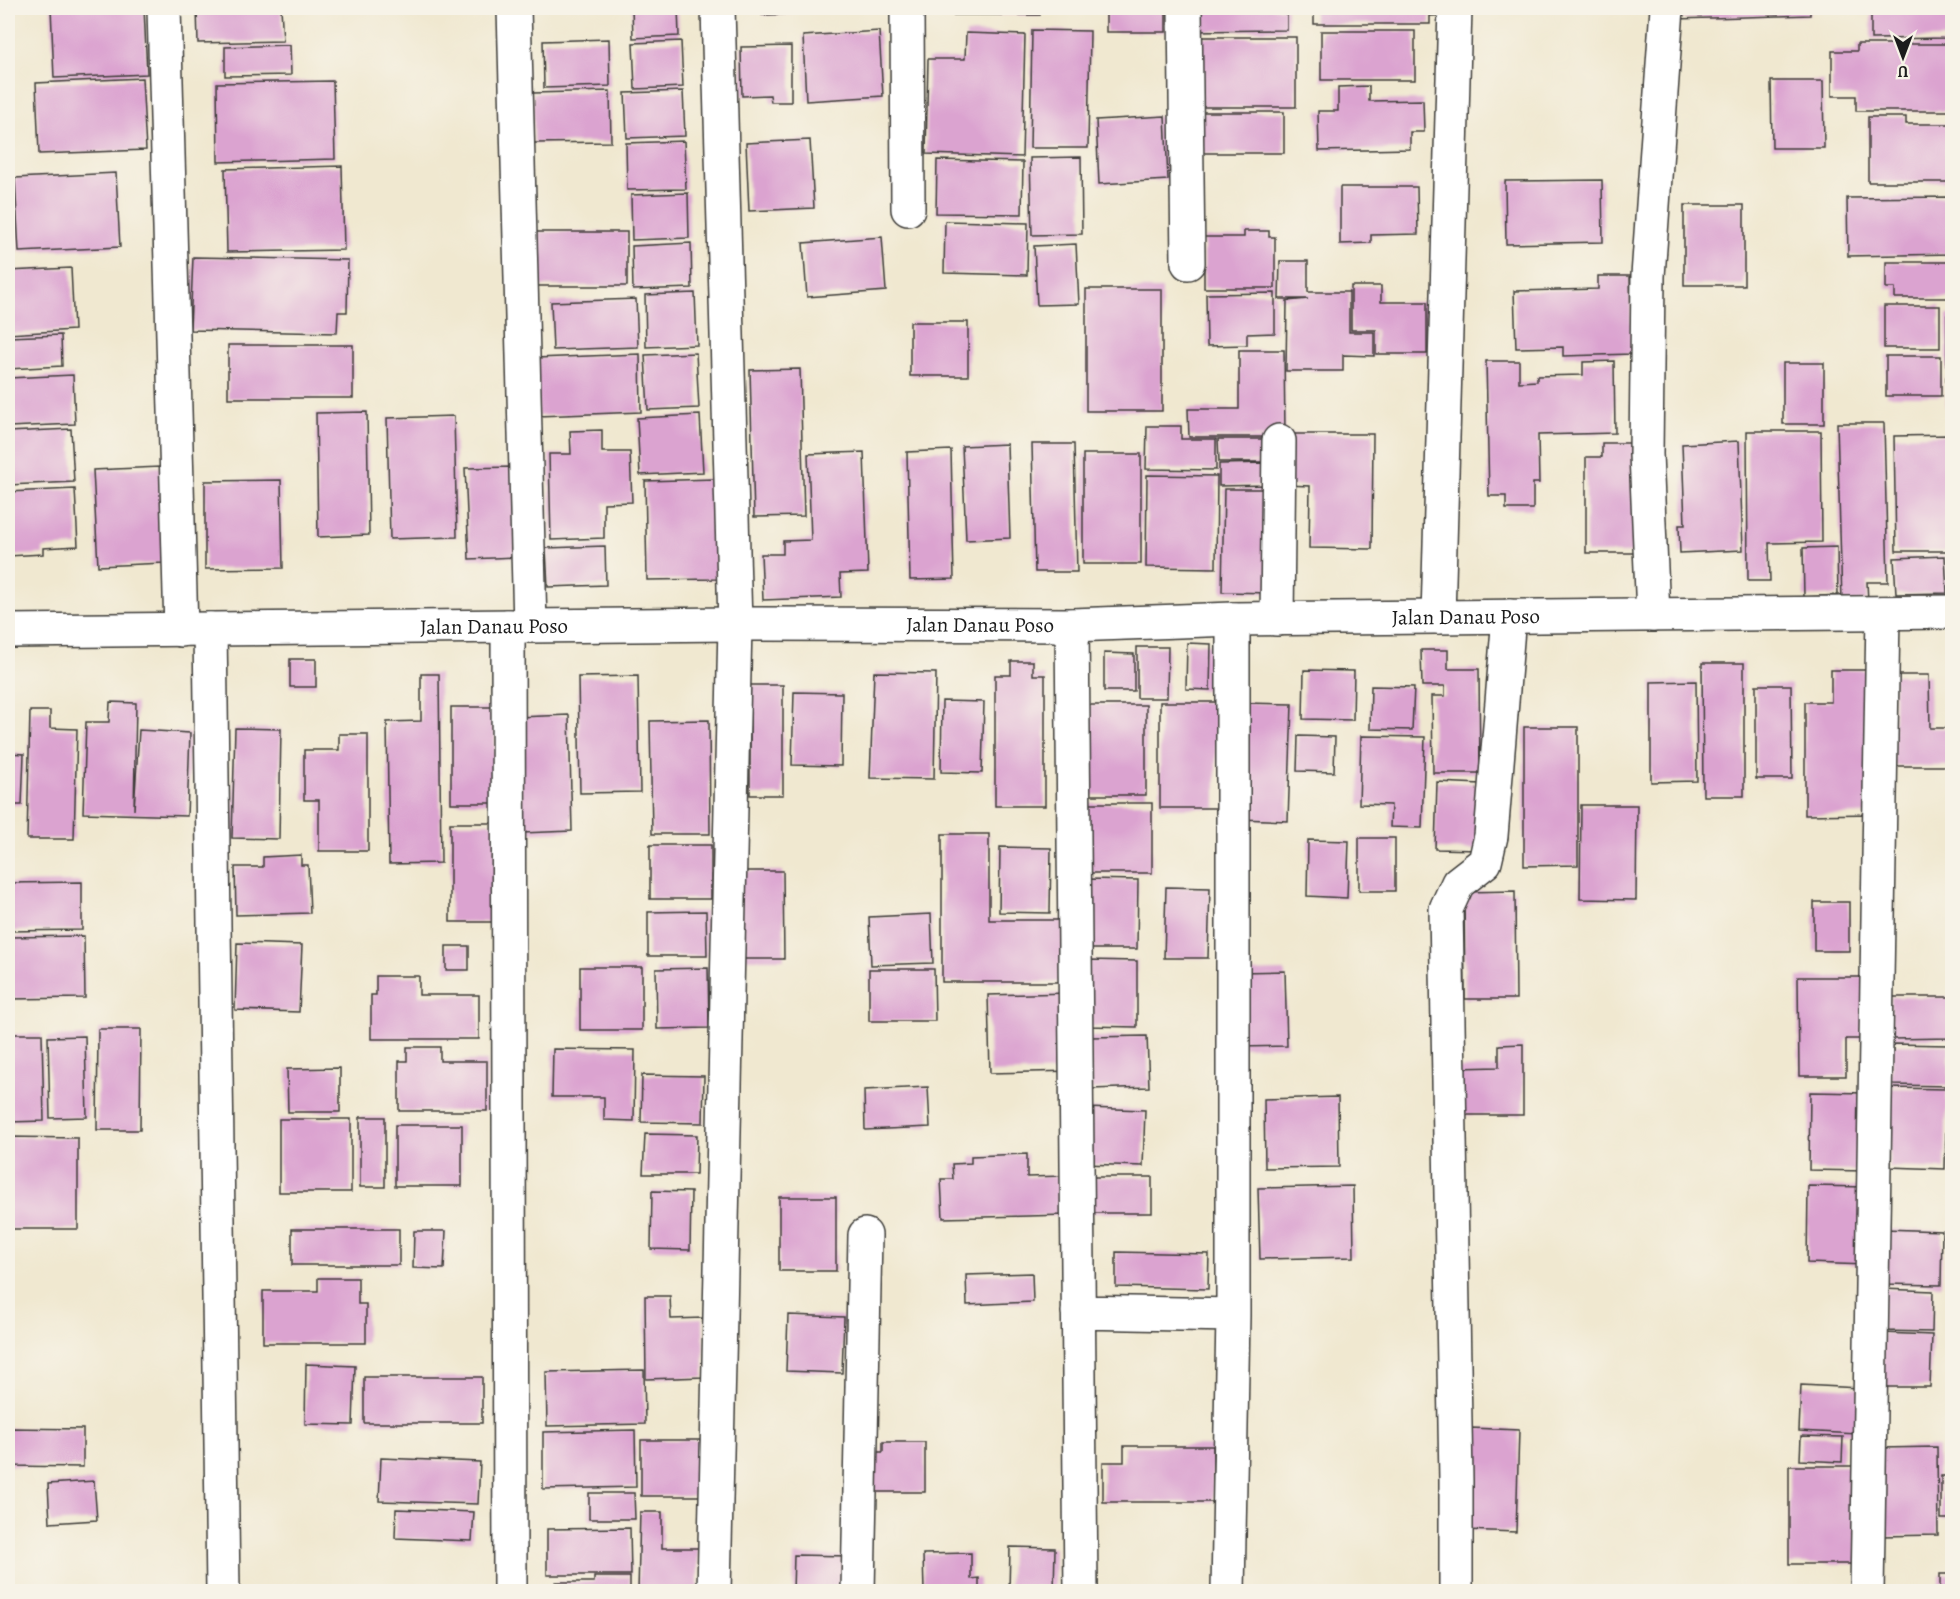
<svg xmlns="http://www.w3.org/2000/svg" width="1960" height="1599" font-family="Alegreya,serif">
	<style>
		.building { fill: #dba3d0 }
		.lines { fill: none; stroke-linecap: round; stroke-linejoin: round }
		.minor-casing { stroke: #3c3b37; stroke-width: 36 }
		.tertiary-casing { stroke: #3c3b37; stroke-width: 36 }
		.minor { stroke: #fff; stroke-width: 33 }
		.tertiary { stroke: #fff; stroke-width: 33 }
		.labels { text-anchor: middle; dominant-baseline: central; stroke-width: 5; stroke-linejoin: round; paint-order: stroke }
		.street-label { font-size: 21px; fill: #1c1c1c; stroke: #f7f3e8 }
	</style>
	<rect width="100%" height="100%" fill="#f7f3e8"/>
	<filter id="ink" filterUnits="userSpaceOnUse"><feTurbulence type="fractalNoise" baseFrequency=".0167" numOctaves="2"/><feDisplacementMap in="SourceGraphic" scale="12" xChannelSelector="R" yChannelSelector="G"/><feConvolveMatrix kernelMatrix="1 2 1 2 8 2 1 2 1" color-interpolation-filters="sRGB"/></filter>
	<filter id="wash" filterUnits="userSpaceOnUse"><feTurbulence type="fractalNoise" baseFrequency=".008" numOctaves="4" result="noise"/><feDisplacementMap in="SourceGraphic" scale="24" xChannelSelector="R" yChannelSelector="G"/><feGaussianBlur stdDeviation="1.35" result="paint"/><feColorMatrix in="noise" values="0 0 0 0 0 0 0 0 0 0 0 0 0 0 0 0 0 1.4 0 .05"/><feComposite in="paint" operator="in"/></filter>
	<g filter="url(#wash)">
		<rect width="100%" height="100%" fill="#f0e8d0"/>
		<g id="blocks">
			<path class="building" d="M51 8H144L147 74 54 78Z
				M197 8H281L283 41 198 43Z
				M632 8H678L679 36 633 38Z
				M762 8H792L793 14 762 15Z
				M953 8H1040V15H953Z
				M1106 8H1166V32H1106Z
				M1190 8H1287V30L1190 31Z
				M1314 8H1448V15L1430 16V24H1314Z
				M1677 8H1810V15L1677 19Z
				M1871 8H1952V38L1871 39Z
				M1032 30 1090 31 1088 148H1030Z
				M879 31 883 96 806 101 803 36Z
				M1321 31H1415V80H1321Z
				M966 33 1025 35 1022 157 926 154 928 59H965Z
				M1192 37H1296V107H1192Z
				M609 39 610 86 544 88 543 41Z
				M681 41 683 87 635 89 633 43Z
				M1857 44H1952V111H1856V96H1832V51H1857Z
				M290 45 291 75 225 76V47Z
				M791 46V102H771L770 95 742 96 741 47Z
				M142 78 146 150 39 154 36 83Z
				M333 81 335 159 218 162 217 83Z
				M1771 81H1823L1824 148H1772Z
				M1369 86V101L1423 100 1424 132H1410V149L1319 151 1318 111H1338V87Z
				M610 91 611 142 534 143 533 93Z
				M683 91 685 136 627 138 625 93Z
				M1196 112H1284V153H1196Z
				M1165 116 1168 180 1099 184 1096 120Z
				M1868 117H1906V124H1952V182H1868Z
				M810 140 814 208 749 211 746 143Z
				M684 141 686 189 627 190 626 143Z
				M1081 157 1082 234 1032 235 1030 158Z
				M937 160 1023 162 1022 214 936 213Z
				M342 166 344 250 227 252 225 169Z
				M116 173 120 247 19 252 15 178Z
				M1602 180 1603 242 1506 244 1505 181Z
				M1340 187H1417L1418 234 1371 235V243L1340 244Z
				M688 193 689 238 632 240 631 195Z
				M1952 197V254L1848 256 1847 198Z
				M1684 205H1744V285H1684Z
				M945 221 1028 223 1027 275 944 273Z
				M1244 231H1269V237H1275V288H1204V237H1244Z
				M530 232H627V286H530Z
				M882 237 886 291 807 297 803 243Z
				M691 243 692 288 633 290 632 246Z
				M1076 244 1079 304 1037 305 1034 246Z
				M193 257 348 260 347 312H338L337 333 190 330Z
				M1280 261H1308V292H1349V332H1374V356L1343 355V371H1286L1287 301 1308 299H1279Z
				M1886 262H1952V298H1895V288H1886Z
				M71 268 74 330 8 334V271Z
				M1598 276H1630L1632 354 1563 356V347L1516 348 1514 291 1598 289Z
				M1351 286H1381V302H1427V354H1376V330H1351Z
				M1086 289H1162V411H1086Z
				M695 293 697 345 646 347 645 295Z
				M1275 293V333L1247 334V345L1207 346 1206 294Z
				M636 299 638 347 553 350 551 302Z
				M1884 306H1940V348H1884Z
				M1947 315H1952V372H1947Z
				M910 322H968V376H910Z
				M61 335 62 366 8 369V337Z
				M228 345H353V398H228Z
				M1239 350H1284L1285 434H1373L1372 549 1309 548 1310 486 1285 485V437H1189L1188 409H1239Z
				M696 353 699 408 648 410 645 355Z
				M640 354 641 412 538 416 536 358Z
				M1886 356H1941V396H1886Z
				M1486 361H1519V382L1537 381V376L1583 375V362L1614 361 1615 433 1538 435 1539 483H1533V509H1506V496H1489Z
				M1783 363H1824V424H1783Z
				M800 369 804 516 754 517 750 370Z
				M73 375 75 424 8 427V378Z
				M1946 377H1952V426H1946Z
				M367 412 369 535 318 537 316 413Z
				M700 415 703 472 640 475 637 418Z
				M454 416 457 537 390 539 387 418Z
				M1837 423H1884L1888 582H1867L1868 601 1842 602Z
				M1147 426H1181V439H1216V470L1146 469Z
				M71 429 74 482 8 485V432Z
				M602 430V452H630L632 502 604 503V538L551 540 549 454H571L570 431Z
				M1747 431H1821L1822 542 1769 543 1770 581H1748Z
				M1952 435V551H1896L1894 436Z
				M1218 439H1275V462H1219Z
				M1739 441 1743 550 1680 553 1679 525H1685L1682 444Z
				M1602 443H1638L1643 553H1586V457H1602Z
				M1007 444 1010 538 966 540 962 446Z
				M1032 444H1074L1077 572H1035Z
				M951 450 954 579 910 580 907 452Z
				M864 452 868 573 840 574 841 597 763 600 761 554H783V541L811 540 808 454Z
				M1083 454H1141V564H1083Z
				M1270 463V485L1219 486V464Z
				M160 467 164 563 98 566 93 470Z
				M515 467 518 557 469 559 465 468Z
				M1147 475 1217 476 1216 568 1146 567Z
				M715 479 717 579 647 580 645 481Z
				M281 480 283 568 205 569V481Z
				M75 489 78 546 43 548V554L8 556V492Z
				M1224 489H1275L1274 593 1222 592Z
				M605 546 606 585 548 587 546 548Z
				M1837 547 1838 595 1804 597 1803 548Z
				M1945 556 1947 593 1896 594 1894 558Z
				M1187 643 1211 644 1210 690 1186 689Z
				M1137 647H1168L1167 698H1137Z
				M1421 650H1448V669H1479L1480 773H1433L1432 696H1445V686H1422Z
				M1104 653 1134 654V691H1104Z
				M290 659H316V687H290Z
				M1011 661H1033V675H1045V806H995V675H1011Z
				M1702 663H1744V796H1703Z
				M1304 670 1354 671 1353 720 1303 719Z
				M1831 670H1874L1875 814 1805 815V702H1831Z
				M874 672 936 673 934 779 870 778Z
				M421 674H439L441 863 389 864 387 722 421 721Z
				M1894 675H1929L1930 728H1952V766H1894Z
				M638 676 640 792 580 793 578 677Z
				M1696 681 1697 781 1651 782V682Z
				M750 685H783V795H750Z
				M1756 685H1791L1792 779H1756Z
				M1371 686 1414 687 1412 730 1370 729Z
				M794 692 842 693 841 766 792 765Z
				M942 701 984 702 982 773 941 772Z
				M110 702 136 703 134 810 139 730 190 733 187 816 83 813 86 722H109Z
				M1160 702H1216V808H1160Z
				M1244 703 1292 704 1288 821 1241 819Z
				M1083 705H1146V795H1083Z
				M451 707H495V803H451Z
				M30 711H50V728L77 729 74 839H27Z
				M569 715 572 831 522 833 518 717Z
				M709 720 710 834H652L650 721Z
				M1524 727H1578V865L1524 866Z
				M235 728 281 729 279 839 232 838Z
				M339 734H368V851H319V800H304V750H339Z
				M1298 736 1335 737 1334 772 1297 771Z
				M1361 736 1425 737 1422 828 1390 827 1391 805 1359 804Z
				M8 753 24 754 22 805H8Z
				M1437 782 1481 784 1479 850 1435 849Z
				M1084 803H1152V873H1084Z
				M1581 805H1637L1636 900 1580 899Z
				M450 823H497V922H450Z
				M942 834H989V920H1074V982H942Z
				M1359 838H1395V891H1359Z
				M1308 840 1349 841 1347 898 1307 896Z
				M650 845H711V899H650Z
				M1000 847 1051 848 1050 913 999 912Z
				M301 855V865H308L310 913 236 915 235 867H263V857Z
				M737 871H783L784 959H737Z
				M1086 879 1138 880 1137 949H1086Z
				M82 882V930L8 931V883Z
				M1166 887 1210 888 1208 958H1164Z
				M1515 891 1516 999H1465L1464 892Z
				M1814 902H1849V951H1814Z
				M706 911 707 956H648V912Z
				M931 914 933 963 871 965 869 917Z
				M84 936 85 998 8 999V937Z
				M237 943 302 945 299 1012 235 1010Z
				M446 946H469V970H446Z
				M1086 960 1137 961V1027L1086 1026Z
				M580 967H642V1030H580Z
				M708 968 709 1028 657 1029 656 969Z
				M869 969H934L935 1021H869Z
				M1285 971 1287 1046 1240 1047 1239 972Z
				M376 976H419V995H479V1039H371V995H376Z
				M1798 977H1865V1039H1846V1076H1799Z
				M1070 993 1073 1071 990 1073 988 995Z
				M1891 997H1950L1951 1038 1891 1039Z
				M98 1029H141L140 1130H97Z
				M8 1034H42L44 1121 8 1122Z
				M85 1036 87 1117 50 1118 48 1037Z
				M1147 1036 1149 1087 1091 1089 1089 1037Z
				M1523 1044V1115H1458V1068L1499 1067V1045Z
				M1892 1044 1949 1045V1086L1891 1085Z
				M407 1047H440V1061H487V1111H399V1061H407Z
				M553 1049 635 1050 634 1121 604 1120V1097H552Z
				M340 1068V1112H288L287 1069Z
				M642 1075 704 1076 703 1123 641 1122Z
				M928 1087 930 1127 865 1130 864 1090Z
				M1891 1088 1947 1089 1945 1169 1889 1167Z
				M1810 1092 1867 1093 1866 1171 1809 1170Z
				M1338 1097 1339 1167 1265 1168 1264 1099Z
				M1086 1108 1145 1110 1143 1166 1084 1164Z
				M360 1117H385V1187H360Z
				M279 1119H351V1192H279Z
				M395 1125H462V1186H395Z
				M645 1134 697 1135 696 1174H643Z
				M8 1137 78 1138V1229H8Z
				M1027 1154V1177L1065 1176 1066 1215 943 1218 941 1179H953L952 1164 971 1163V1156Z
				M1091 1177H1152V1213H1091Z
				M1353 1186 1354 1257 1260 1259 1258 1188Z
				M1808 1186 1870 1187 1868 1265 1807 1263Z
				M652 1191 691 1192 690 1250 651 1249Z
				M779 1197H836V1271H779Z
				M292 1229H399V1265H292Z
				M1884 1229 1942 1231 1941 1285 1883 1284Z
				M414 1231H446L444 1269 413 1268Z
				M1116 1252 1209 1254 1208 1289 1116 1287Z
				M1032 1273 1033 1302 967 1305 966 1275Z
				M318 1278H358V1304H366V1343H263V1291H318Z
				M1883 1289 1933 1291 1932 1332 1881 1331Z
				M645 1296H670L671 1319 703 1318 704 1377 646 1379Z
				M788 1315 844 1317 842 1373 786 1371Z
				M1883 1333 1932 1335 1930 1387H1882Z
				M306 1364 355 1366 353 1425 305 1424Z
				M644 1370 645 1424 547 1426 546 1372Z
				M364 1377H482V1423H364Z
				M1801 1385 1860 1388 1858 1434 1799 1431Z
				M8 1428 83 1429V1467L8 1466Z
				M1470 1428 1519 1430 1516 1532 1466 1530Z
				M635 1430 636 1487 543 1489V1432Z
				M1801 1436 1843 1437 1842 1462 1800 1460Z
				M641 1440H701V1496H641Z
				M883 1442H925V1492H865V1452H883Z
				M1124 1446H1213V1502H1103V1462H1124Z
				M1937 1447 1938 1535 1881 1536 1880 1448Z
				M381 1458 480 1462 478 1504 379 1501Z
				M1789 1466H1858V1564H1789Z
				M1941 1476H1952V1519H1941Z
				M94 1481 97 1520 50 1523 48 1484Z
				M589 1493H634L635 1519H589Z
				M396 1509 474 1512 472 1541 395 1538Z
				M640 1512H662V1548H698V1592H638Z
				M630 1528 631 1575H547V1529Z
				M1010 1547 1055 1548 1054 1592H1009Z
				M971 1553V1579L979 1578V1592H924L923 1554Z
				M794 1555 850 1556 849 1592H793Z
				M1940 1574H1952V1592H1940Z
				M594 1577H630V1592H556V1582H594Z
				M375 1587 423 1589 422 1592H375Z"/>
		</g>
	</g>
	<g filter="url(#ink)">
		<use href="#blocks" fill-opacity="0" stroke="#3c3b37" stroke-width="1.5"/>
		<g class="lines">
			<defs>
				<path id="minor" d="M164 8 181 630
					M514 8 530 626
					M907 8 908 209
					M1185 8 1188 263
					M1653 615 1646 454 1648 276 1667 8
					M1438 617 1455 8
					M1277 619 1279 441
					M1072 625 1081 1592
					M508 626 510 1592
					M210 629 223 1592
					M1078 1312 1233 1315
					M714 1592 735 624 718 8
					M858 1592 865 1235
					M1228 1592 1233 1315V619
					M1456 1592V1481L1446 909 1458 883 1485 862 1491 836 1509 616
					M1867 1592 1883 613"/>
				<g id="tertiary">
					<path id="s1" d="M8 631 735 624 1072 625 1233 619 1952 612"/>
				</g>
			</defs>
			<use href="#minor" class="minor-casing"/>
			<use href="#tertiary" class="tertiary-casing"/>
			<use href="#minor" class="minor"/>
			<use href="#tertiary" class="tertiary"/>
		</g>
	</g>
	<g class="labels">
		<g class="street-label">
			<text stroke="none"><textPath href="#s1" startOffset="1458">Jalan Danau Poso</textPath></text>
			<text stroke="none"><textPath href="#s1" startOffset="972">Jalan Danau Poso</textPath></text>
			<text stroke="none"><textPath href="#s1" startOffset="486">Jalan Danau Poso</textPath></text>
		</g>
	</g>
	<rect width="1960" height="1599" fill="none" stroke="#f7f3e8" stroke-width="30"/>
	<g transform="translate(1903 57) rotate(180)" stroke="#f7f3e8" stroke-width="4.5" paint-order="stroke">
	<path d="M0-4.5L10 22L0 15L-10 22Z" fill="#1c1c1c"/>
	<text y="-9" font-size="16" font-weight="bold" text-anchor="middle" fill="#1c1c1c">U</text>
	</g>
</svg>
